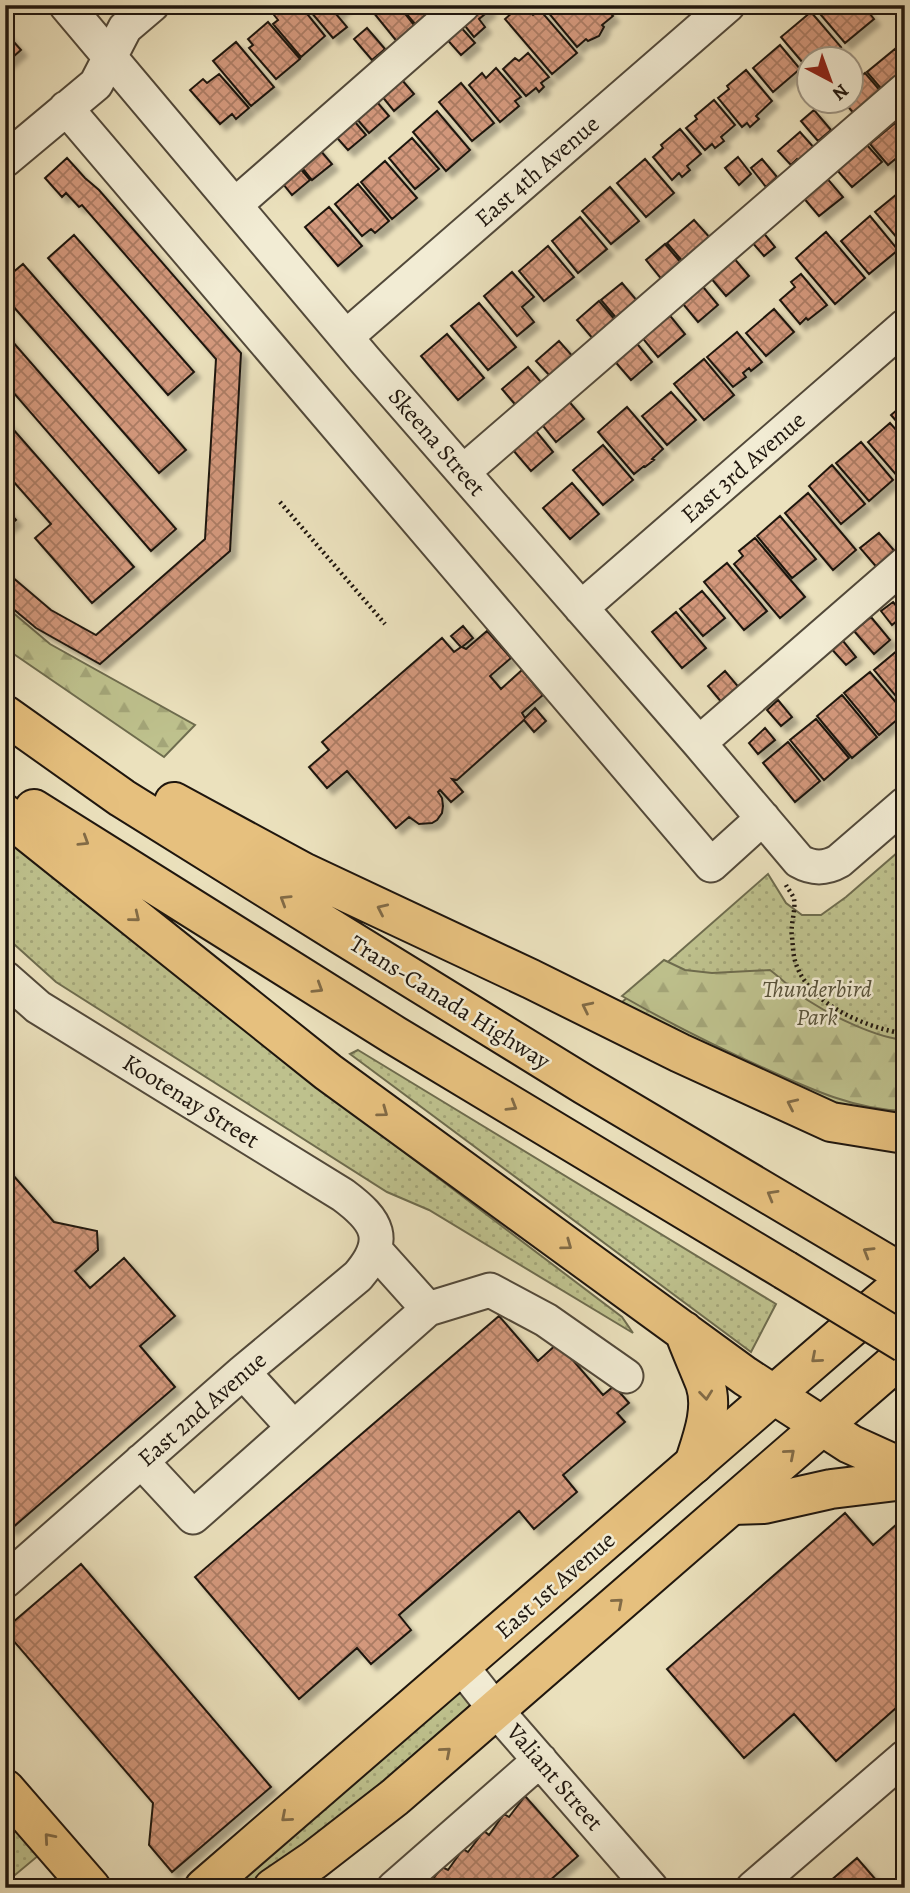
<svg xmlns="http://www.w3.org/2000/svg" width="910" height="1893" font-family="Alegreya,serif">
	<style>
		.grass { fill: url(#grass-dots); stroke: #6e6c4e; stroke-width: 2 }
		.forest { fill: url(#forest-firs); stroke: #6e6c4e; stroke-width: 2 }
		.building { fill: url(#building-cross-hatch); stroke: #1f160e; stroke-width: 2; filter: url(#shadow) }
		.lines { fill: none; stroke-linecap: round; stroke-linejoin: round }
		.minor-casing { stroke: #52493a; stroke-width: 37 }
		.major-casing { stroke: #1f160e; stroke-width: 42 }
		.highway-casing { stroke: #1f160e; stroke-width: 42 }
		.path { stroke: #1f160e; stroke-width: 4.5; stroke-dasharray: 2 3.5; stroke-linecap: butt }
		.minor { stroke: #f2ecd4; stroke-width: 33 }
		.major { stroke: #e6c07e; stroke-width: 38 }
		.highway { stroke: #e6c07e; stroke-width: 38 }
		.highway-bridge-casing { stroke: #1f160e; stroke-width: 42; stroke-linecap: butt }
		.highway-bridge { stroke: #e6c07e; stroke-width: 38 }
		.oneway { stroke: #826b46 }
		.labels { text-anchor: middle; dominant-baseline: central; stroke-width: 5; stroke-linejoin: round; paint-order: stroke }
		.street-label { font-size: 24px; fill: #1f160e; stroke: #f2ecd4 }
		.park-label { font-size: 24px; font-style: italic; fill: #57523a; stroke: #f2ecd4 }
	</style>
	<defs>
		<pattern id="grass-dots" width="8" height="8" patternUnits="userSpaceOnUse" patternTransform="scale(1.75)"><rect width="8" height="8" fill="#bec18d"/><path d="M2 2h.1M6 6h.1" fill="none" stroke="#a3a578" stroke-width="1.8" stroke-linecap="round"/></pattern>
		<pattern id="forest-firs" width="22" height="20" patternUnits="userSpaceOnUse" patternTransform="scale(1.75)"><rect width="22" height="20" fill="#bec18d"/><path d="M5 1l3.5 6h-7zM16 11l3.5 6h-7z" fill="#a3a578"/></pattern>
		<pattern id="building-cross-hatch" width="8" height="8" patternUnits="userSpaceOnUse" patternTransform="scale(1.75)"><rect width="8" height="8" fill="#d3987c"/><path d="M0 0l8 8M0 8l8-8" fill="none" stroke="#ab7b64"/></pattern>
		<filter id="shadow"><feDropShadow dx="6" dy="6" stdDeviation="2" flood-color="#0004"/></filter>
	</defs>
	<rect width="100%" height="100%" fill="#ebe1bd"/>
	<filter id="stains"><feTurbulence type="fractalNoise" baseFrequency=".00286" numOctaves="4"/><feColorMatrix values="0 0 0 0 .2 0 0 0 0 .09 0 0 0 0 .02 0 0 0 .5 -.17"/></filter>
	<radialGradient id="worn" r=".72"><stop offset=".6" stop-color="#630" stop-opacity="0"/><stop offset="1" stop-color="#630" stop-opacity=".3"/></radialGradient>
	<path class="grass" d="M5 839 330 1096 622 1317 633 1333 429 1210 387 1192 56 982 5 936Z
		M905 846V1118L830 1105 621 1003 768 874 786 903 802 915H821L846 897Z
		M358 1050 776 1304 751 1352 350 1054Z
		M462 1692 471 1705 322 1836 249 1888H232L446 1702Z
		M5 1815 39 1855 9 1880 5 1876Z"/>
	<path class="forest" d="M5 606 50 644 195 725 164 757 5 648Z
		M664 960 685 970 712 973 770 970C783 980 795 992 809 1001 832 1016 877 1038 905 1040V1111C856 1110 810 1089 766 1069 717 1047 669 1023 622 996Z"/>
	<path class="building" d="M286 5H300L325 36 301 57 273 24 278 20 274 15Z
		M305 5H346L336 14 347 27 333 38Z
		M371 5H398L417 29 399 44 369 7Z
		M399 5H432L434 8 415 24Z
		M479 5H486L490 10 479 19 485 27 474 37 461 21Z
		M521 5H525L533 15 540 10 577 53 552 74 505 19Z
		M542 5H603L613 16 602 25 604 27 599 36 588 41 586 39 577 47Z
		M818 5H863L874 19 845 43 815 8Z
		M811 12 841 47 825 60H808V69L781 37Z
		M268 22 300 59 276 79 249 48 253 45 248 39Z
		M458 24 475 43 461 55 444 36Z
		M367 28 385 49 372 60 354 39Z
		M5 32 21 50 5 64Z
		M236 42 274 87 251 106 213 61Z
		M780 45 800 69 773 92 753 68Z
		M895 49 905 60V74L884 92 867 72Z
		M528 53 549 77 541 83 544 87 539 92 536 88 526 96 503 69 515 58 519 61Z
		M496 68 521 97 515 101 519 106 500 122 469 85 482 73 486 78Z
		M746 70 772 101 756 116 759 119 750 127 747 123 742 127 718 98 729 89 727 86Z
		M396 73 414 94 394 111 377 90Z
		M865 73 883 94 856 116 844 102H850V86Z
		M219 74 249 108 236 119 232 114 220 124 190 90 203 79 207 83Z
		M461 83 494 123 472 141 439 102Z
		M371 95 389 116 369 133 351 112Z
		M714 100 735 125 721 137 724 141 715 148 712 144 705 150 686 128 697 119 695 116Z
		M814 110 831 130 818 141 801 121Z
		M437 111 470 150 446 171 413 132Z
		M349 115 366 135 348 150 331 131Z
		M901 118 905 122V134L900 138 905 143V151L888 165 870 144Z
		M680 129 701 154 687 166 690 170 682 177 679 173 672 180 653 157 663 148 661 145Z
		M800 132 816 150 801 164 797 159 791 165 778 151Z
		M412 138 439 169 415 189 389 158Z
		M315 144 332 164 312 180 296 160Z
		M867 145 882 162 852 187 837 170Z
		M738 157 751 174 739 185 725 168Z
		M67 158 85 178 99 190 241 353 230 551 100 664 36 628 5 602V571L51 610 96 635 205 539 216 359 82 205 79 207 66 193 62 197 45 178Z
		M645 159 674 193 646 217 617 183Z
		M762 159 777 177 766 187 751 168Z
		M293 160 310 180 292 195 276 175Z
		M385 161 417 198 392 219 361 182Z
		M825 176 843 197 819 216 802 196Z
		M358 184 389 221 375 233 371 229 362 236 335 204Z
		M610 187 639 221 611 244 582 211Z
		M903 189 905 191 904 246 875 212Z
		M329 207 362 246 338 266 305 227Z
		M870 216 898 250 869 274 841 241Z
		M580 217 607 249 578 273 552 241Z
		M694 220 711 239 684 263 667 243Z
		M762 231 775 247 764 256 751 241Z
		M826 232 865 278 835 304 796 258Z
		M74 235 194 372 168 395 48 258Z
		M665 244 682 264 663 281 646 260Z
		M548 246 574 277 544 301 519 271Z
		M733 257 749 276 726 296 710 277Z
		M23 264 186 450 159 473 5 297V279Z
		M512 272 534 297 522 307 534 322 517 336 484 296Z
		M801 274 827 305 808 320 806 318 800 324 780 300 795 287 791 282Z
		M699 282 718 305 698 322 679 299Z
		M622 283 639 303 618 320 601 300Z
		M599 301 616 321 594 340 577 320Z
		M479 303 516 347 488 370 451 326Z
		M774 309 794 332 766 356 746 333Z
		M667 312 685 334 658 357 640 335Z
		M737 332 762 362 751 371 749 368 743 373 746 377 733 387 707 357Z
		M5 333 176 529 151 551 5 383Z
		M447 334 484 378 458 400 421 356Z
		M634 340 652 362 631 380 612 358Z
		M559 341 574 358 552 378 536 361Z
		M704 359 734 395 704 420 674 384Z
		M528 367 545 387 519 409 502 389Z
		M671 392 696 420 667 445 642 416Z
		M566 398 584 419 556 442 539 421Z
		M905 403V431L891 415Z
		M627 407 663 449 652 459 654 460 645 467 644 466 634 474 598 432Z
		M5 420 134 567 92 603 35 538 51 524 5 472Z
		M890 423 905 440V485L868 442Z
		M536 431 553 452 531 471 513 450Z
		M861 442 893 480 869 501 836 463Z
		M603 445 633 480 603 505 573 470Z
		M832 465 865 504 841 524 809 486Z
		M572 483 599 514 570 539 543 508Z
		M808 493 856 550 833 570 785 513Z
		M5 508 16 520 5 529Z
		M780 516 816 559 792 578 757 536Z
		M879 533 898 555 880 571 860 548Z
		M755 538 805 597 780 618 734 564 743 556 739 551Z
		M727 563 767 611 744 630 704 582Z
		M702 591 725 618 703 636 680 609Z
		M893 602 904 615 892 625 881 611Z
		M676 612 706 648 682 668 652 632Z
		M871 617 890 640 874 654 854 631Z
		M463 626 473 638 462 647 466 649 487 631 511 658 490 676 501 689 522 670 543 695 522 713 525 718 535 708 546 721 534 732 524 720 457 780 452 779 463 792 451 802 440 790 438 792 442 798 443 806 442 813 437 820 432 823 419 824 409 817 396 828 347 771 327 788 309 767 329 750 322 742 442 638 454 652 461 647 451 636Z
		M839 636 856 657 846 665 828 645Z
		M898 650 905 658V707L874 670Z
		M725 671 741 690 723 704 708 686Z
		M870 672 905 713 879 735 844 693Z
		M842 695 877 737 852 758 817 716Z
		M778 700 792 717 781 726 767 710Z
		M816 719 849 758 824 780 790 740Z
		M765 728 775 740 758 754 749 743Z
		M788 742 820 781 795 802 763 763Z
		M5 1166 54 1222 97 1231 98 1250 75 1271 90 1288 124 1258 175 1316 140 1346 175 1387 11 1529 5 1522Z
		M499 1316 538 1361 558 1343 603 1395 614 1386 629 1403 617 1413 625 1422 563 1475 577 1492 534 1529 519 1511 399 1615 411 1630 371 1664 357 1648 299 1699 195 1577Z
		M845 1513 873 1545 897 1524 905 1533V1700L836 1761 794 1714 744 1758 667 1669Z
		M81 1564 271 1787 172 1872 149 1845 153 1803 5 1631V1629Z
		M525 1796 578 1856 541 1888H419L422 1884 427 1887 442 1867 448 1870 463 1849 468 1852 484 1831 489 1835 504 1814 509 1817Z
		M857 1858 883 1888H822Z"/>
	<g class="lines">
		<defs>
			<path id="minor" d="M66 5 365 360 699 743 799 861C813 869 825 869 839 861L905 804
				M66 108 711 865 763 818
				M5 160 96 84 125 28 152 5
				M235 205 463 5
				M346 337 728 5
				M463 472 905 90
				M581 608 905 326
				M699 743 905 564
				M5 978 38 1007 343 1195C378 1221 389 1240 358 1276L243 1372 5 1581
				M428 1309 490 1290 546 1320 626 1376
				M243 1372 293 1427
				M141 1461 193 1517 428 1309 376 1251
				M461 1666 495 1709 651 1888
				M394 1888 540 1760
				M753 1888 905 1757"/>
			<path id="major" d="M5 1789 91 1888
				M204 1888 905 1281
				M273 1888 314 1860 395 1797 905 1354"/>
			<path id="highway" d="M5 715 122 798 340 934 585 1085 905 1275
				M174 802 303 872 531 979 680 1053 831 1122 905 1134
				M34 809 394 1035 785 1270
				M5 814 328 1072 745 1376 850 1444 905 1469
				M684 1331C690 1348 698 1365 705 1383 714 1409 702 1439 694 1464
				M732 1505 764 1504 831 1489 905 1480"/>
		</defs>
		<use href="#minor" class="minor-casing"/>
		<use href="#major" class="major-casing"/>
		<use href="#highway" class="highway-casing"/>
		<path class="path" d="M280 502 385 624
			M786 885C788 889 793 895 794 899 796 911 790 925 792 937 793 946 793 956 796 964 810 1005 865 1027 905 1034"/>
		<use href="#minor" class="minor"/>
		<use href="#major" class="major"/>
		<use href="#highway" class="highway"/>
		<defs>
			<path id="highway-bridge" d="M785 1270 905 1343"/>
		</defs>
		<use href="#highway-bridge" class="highway-bridge-casing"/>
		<use href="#highway-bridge" class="highway-bridge"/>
	</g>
	<defs><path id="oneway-chevron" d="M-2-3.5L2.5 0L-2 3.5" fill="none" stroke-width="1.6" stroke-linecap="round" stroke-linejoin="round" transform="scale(1.75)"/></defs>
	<g class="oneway">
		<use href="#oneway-chevron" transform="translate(84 841) rotate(32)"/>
		<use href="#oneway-chevron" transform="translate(285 900) rotate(-148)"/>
		<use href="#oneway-chevron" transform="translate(382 909) rotate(-155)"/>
		<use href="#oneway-chevron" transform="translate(135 917) rotate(39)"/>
		<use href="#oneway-chevron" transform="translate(318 988) rotate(32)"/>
		<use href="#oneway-chevron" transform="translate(587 1007) rotate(-154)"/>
		<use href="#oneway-chevron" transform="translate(792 1104) rotate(-155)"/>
		<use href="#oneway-chevron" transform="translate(512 1106) rotate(31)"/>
		<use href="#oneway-chevron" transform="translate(383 1112) rotate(36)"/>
		<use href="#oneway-chevron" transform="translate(772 1195) rotate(-150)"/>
		<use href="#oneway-chevron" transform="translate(567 1245) rotate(36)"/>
		<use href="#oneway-chevron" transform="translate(868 1252) rotate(-149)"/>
		<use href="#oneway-chevron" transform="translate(816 1358) rotate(139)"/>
		<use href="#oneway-chevron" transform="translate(706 1395) rotate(84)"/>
		<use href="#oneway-chevron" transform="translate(790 1454) rotate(-41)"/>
		<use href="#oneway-chevron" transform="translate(618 1603) rotate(-41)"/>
		<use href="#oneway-chevron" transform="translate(446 1752) rotate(-41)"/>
		<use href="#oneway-chevron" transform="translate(286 1817) rotate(139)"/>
		<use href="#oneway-chevron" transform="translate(49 1838) rotate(-131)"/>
	</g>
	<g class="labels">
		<g class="street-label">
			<text transform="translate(537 171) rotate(-41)">East 4th Avenue</text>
			<text transform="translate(437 442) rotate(49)">Skeena Street</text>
			<text transform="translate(743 467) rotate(-41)">East 3rd Avenue</text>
			<text transform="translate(450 1002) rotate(32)">Trans-Canada Highway</text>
			<text transform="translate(191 1101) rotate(32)">Kootenay Street</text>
			<text transform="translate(202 1409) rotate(-41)">East 2nd Avenue</text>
			<text transform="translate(555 1585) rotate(-41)">East 1st Avenue</text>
			<text transform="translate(555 1777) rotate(49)">Valiant Street</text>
		</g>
		<g class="park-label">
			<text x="817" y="989">Thunderbird<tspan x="817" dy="28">Park</tspan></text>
		</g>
	</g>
	<rect width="910" height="1893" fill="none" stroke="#ebe1bd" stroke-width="28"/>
	<rect x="7" y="7" width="896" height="1879" fill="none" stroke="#1f160e" stroke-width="3.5"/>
	<rect x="14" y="14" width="882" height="1865" fill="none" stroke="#1f160e" stroke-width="2"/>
	<g transform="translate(830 80) rotate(139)"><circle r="33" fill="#f2ecd4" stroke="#9e9685" stroke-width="2"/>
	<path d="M0-5L12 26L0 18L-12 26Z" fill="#8f2418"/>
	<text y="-10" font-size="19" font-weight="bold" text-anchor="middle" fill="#1f160e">N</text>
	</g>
	<rect width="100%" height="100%" filter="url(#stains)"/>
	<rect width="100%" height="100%" fill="url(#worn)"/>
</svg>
